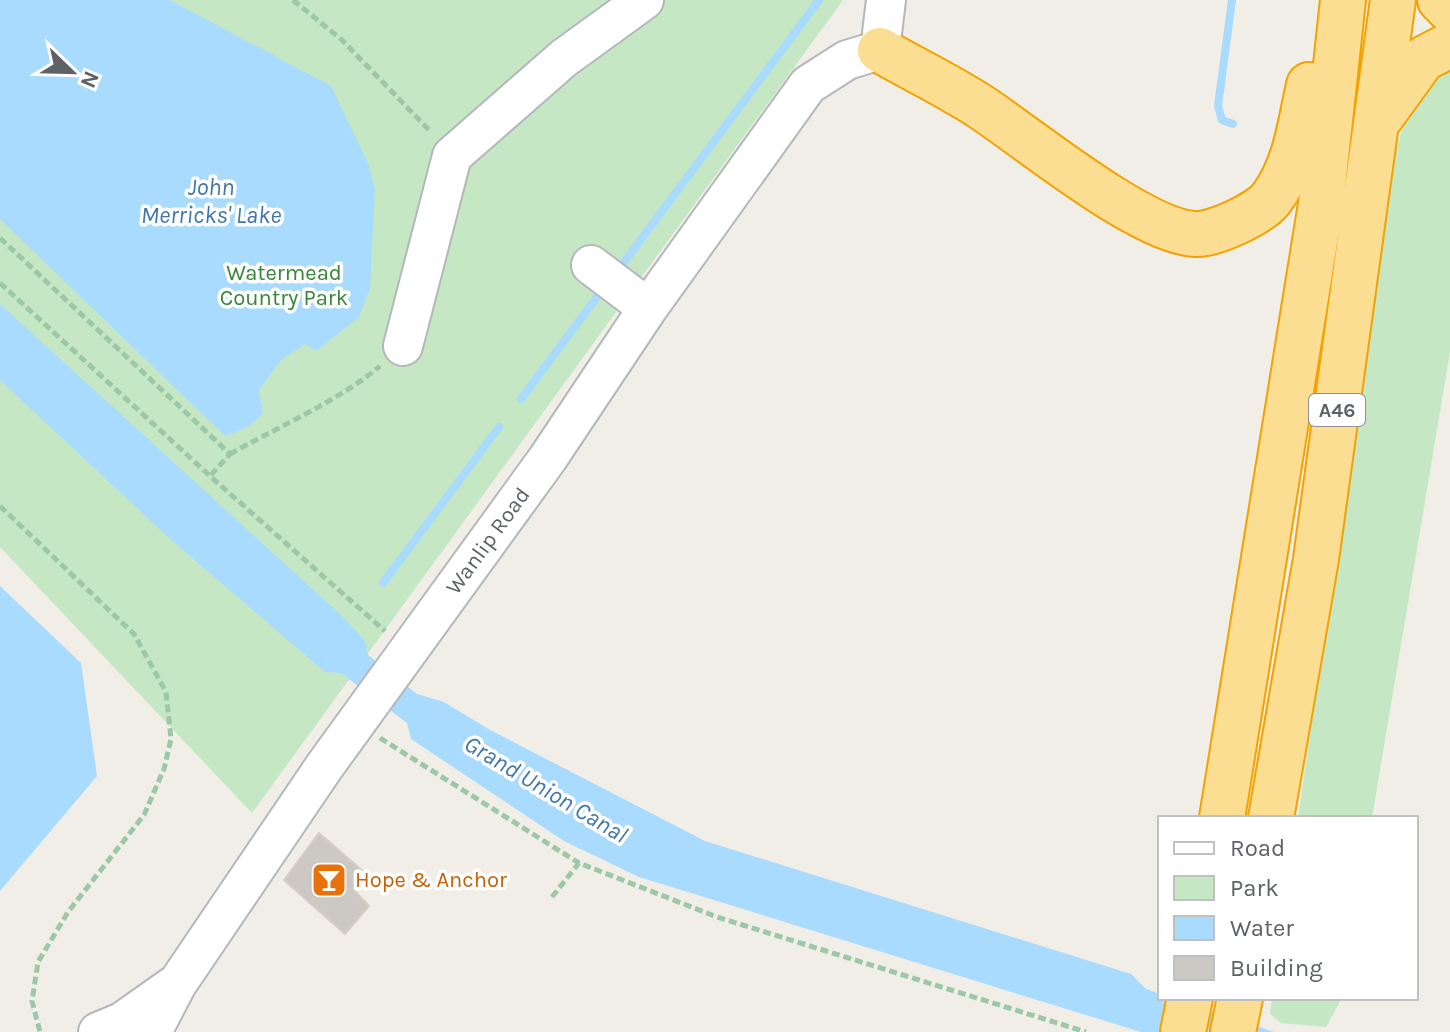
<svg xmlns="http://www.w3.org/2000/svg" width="1450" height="1032" font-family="Karla,sans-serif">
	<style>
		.green { fill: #c5e7c4 }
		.water { fill: #a9dbfe }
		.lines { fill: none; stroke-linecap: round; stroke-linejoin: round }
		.stream { stroke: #a9dbfe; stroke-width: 8 }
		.building { fill: #ccc9c4; stroke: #d5cfc5; stroke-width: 2 }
		.minor-casing { stroke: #b4b7bb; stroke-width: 42 }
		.highway-casing { stroke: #f3a203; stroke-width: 48 }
		.path { stroke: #9dc8a8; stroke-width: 5; stroke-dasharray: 8 4; stroke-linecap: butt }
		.minor { stroke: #fff; stroke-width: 38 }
		.highway { stroke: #fcde92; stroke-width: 44 }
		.labels { text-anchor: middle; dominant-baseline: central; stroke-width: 7; stroke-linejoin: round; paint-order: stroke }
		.shield { fill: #fff; stroke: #8e9195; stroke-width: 2 }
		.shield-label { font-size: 20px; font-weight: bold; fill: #5e6267 }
		.park-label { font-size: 22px; fill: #368538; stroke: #fff }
		.street-label { font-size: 22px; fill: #5e6267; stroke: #fff }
		.food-label { font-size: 22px; fill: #c56008; stroke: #fff; text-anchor: start }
		.water-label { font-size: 24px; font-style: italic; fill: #4176a8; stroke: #fff }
	</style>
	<rect width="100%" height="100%" fill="#f0eee7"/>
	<path class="green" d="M0 0H843L252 813 0 547Z
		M1450 64V352L1372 818H1298L1391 165C1403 129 1413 81 1450 64Z
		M1272 998H1342L1326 1027 1281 1023 1270 1014Z"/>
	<path class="water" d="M0 0H170L331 86 368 163 375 189 370 288 359 317 316 351 305 344 280 361 259 390 263 414 246 428 225 436 0 219Z
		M0 304 341 615 365 641 368 655 417 694 444 702 490 730 705 841 1131 974 1146 989 1160 994V998H1172L1274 1032H1141L639 877 564 841 411 739 407 723 341 673 325 672 170 539 0 380Z
		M0 586 81 663 97 776 0 891Z"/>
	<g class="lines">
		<path class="stream" d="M1232 0 1218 106 1222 120 1233 124
			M622 265 819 0
			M521 399 602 290
			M383 583 499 427"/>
	</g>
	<path class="building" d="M319 833 365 873 353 889 369 906 345 934 284 880Z"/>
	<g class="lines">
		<defs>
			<path id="minor" d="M591 265 648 308
				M403 346 452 156 564 58 644 0
				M98 1032 122 1022 173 986
				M152 1032 177 984 324 767 548 458 648 308 808 85 847 60 880 50 886 0"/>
			<path id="highway" d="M1440 0 1450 10
				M880 50C913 69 949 86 981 107 1028 138 1142 232 1195 234 1214 235 1259 214 1271 199 1296 166 1300 125 1309 85
				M1381 117 1423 59 1450 45
				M1222 818 1321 204 1343 0
				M1271 818 1316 559 1393 0
				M1183 1032 1190 998
				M1233 1032 1240 998"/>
		</defs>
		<use href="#minor" class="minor-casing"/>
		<use href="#highway" class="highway-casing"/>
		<path class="path" d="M293 0 342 40 431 132
			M0 238 230 454 210 476 385 631
			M0 283 210 476
			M230 454C276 428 342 399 380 366
			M0 506 134 634 166 692 171 739 164 769 144 815 68 912 38 962 32 1001 40 1032
			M380 738 579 863
			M552 897 579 863 717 917 1086 1032"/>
		<use href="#minor" class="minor"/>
		<use href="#highway" class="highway"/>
	</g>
	<defs>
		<symbol id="bar-square" viewBox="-11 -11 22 22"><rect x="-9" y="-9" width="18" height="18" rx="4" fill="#e8710a" stroke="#fff"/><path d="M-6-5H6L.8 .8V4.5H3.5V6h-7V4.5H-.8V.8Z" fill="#fff"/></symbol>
	</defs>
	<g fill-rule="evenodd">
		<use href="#bar-square" x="309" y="860" width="40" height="40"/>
	</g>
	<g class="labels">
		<rect class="shield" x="1309" y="394" width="56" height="32" rx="6"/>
		<g class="shield-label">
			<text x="1337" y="410">A46</text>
		</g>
		<g class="park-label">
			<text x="284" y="273">Watermead<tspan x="284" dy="25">Country Park</tspan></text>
		</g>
		<g class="street-label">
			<text transform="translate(488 541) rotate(-54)">Wanlip Road</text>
		</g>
		<g class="food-label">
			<text x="355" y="880">Hope &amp; Anchor</text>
		</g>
		<g class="water-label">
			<text x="211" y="187">John<tspan x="211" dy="28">Merricks' Lake</tspan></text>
			<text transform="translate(546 789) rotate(31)">Grand Union Canal</text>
		</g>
	</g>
	<rect x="1158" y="816" width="260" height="184" fill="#ffffff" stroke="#bfc0c2" stroke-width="2"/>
	<rect x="1174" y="842" width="40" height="12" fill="#ffffff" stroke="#bfc0c2" stroke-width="2"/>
	<text x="1230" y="856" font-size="24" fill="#5e6267">Road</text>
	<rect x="1174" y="876" width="40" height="24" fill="#c5e7c4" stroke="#bfc0c2" stroke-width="2"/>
	<text x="1230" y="896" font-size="24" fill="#5e6267">Park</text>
	<rect x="1174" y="916" width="40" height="24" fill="#a9dbfe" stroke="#bfc0c2" stroke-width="2"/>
	<text x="1230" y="936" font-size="24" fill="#5e6267">Water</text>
	<rect x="1174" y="956" width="40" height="24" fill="#ccc9c4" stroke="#bfc0c2" stroke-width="2"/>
	<text x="1230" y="976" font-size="24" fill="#5e6267">Building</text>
	<g transform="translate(72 72) rotate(113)" stroke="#ffffff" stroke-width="6" paint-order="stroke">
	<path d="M0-6L14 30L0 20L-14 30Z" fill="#5e6267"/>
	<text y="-12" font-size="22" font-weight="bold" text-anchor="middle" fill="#5e6267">N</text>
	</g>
</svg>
